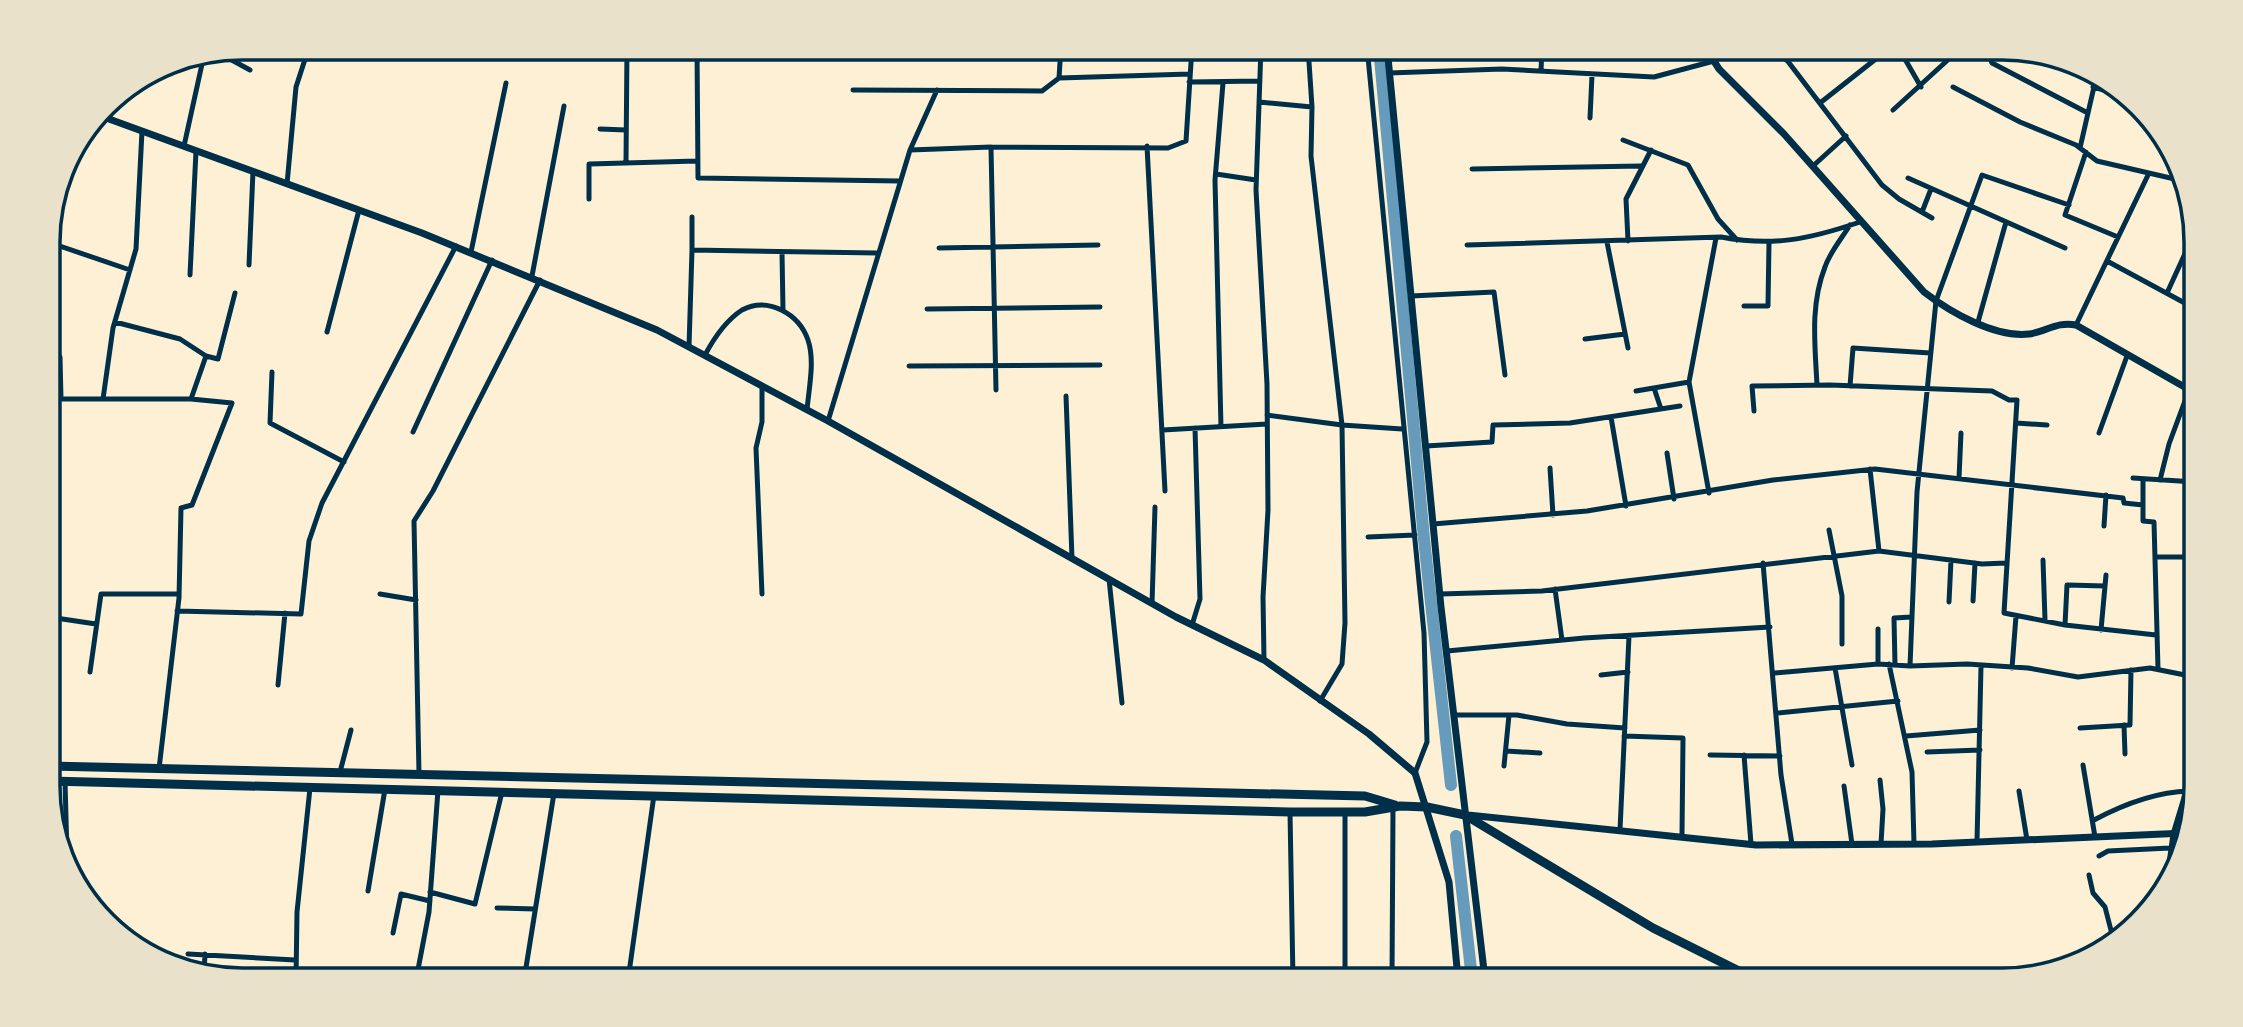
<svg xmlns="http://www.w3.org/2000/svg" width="2243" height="1027" font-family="'Open Sans',sans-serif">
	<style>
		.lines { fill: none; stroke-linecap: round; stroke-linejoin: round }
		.canal { stroke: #669bbc; stroke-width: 12 }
		.minor { stroke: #003049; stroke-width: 5 }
		.tertiary { stroke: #003049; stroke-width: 7 }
		.primary { stroke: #003049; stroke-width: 9 }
		.rim { fill: none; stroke: #003049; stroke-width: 3.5 }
	</style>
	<rect width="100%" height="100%" fill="#fdf0d5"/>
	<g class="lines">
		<path class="canal" d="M1379 47 1424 539 1451 785
			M1456 836 1472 979"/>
		<path class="minor" d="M697 47 698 178 900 181
			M1261 47 1256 190 1267 384 1268 510 1263 597 1264 660
			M1308 47 1312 107 1311 156 1342 425 1345 623 1342 664 1320 701
			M1367 47 1424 633 1427 742 1415 773
			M1777 47 1882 185 1899 199 1932 218
			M1898 47 1921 87
			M1985 47 1992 63 2086 112
			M308 51 392 55
			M217 52 250 70
			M1786 60 1803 47
			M1541 71 1542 47
			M1389 73 1502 69 1654 77 1714 61
			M1059 78 1190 74
			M1189 82 1260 81
			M1953 87 2020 122 2076 145 2097 161 2179 180
			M2093 87 2118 94
			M853 90 1042 91 1059 78 1061 47
			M1259 102 1312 107
			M1820 103 1891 47
			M1893 110 1962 47
			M1590 118 1592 75
			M600 129 626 130
			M1623 140 1688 165 1718 219 1737 240
			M184 146 204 55
			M1147 146 1165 491
			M991 147 996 390
			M2080 148 2096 78
			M910 150 937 90
			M2086 152 2065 215 2118 237
			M626 162 627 47
			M1813 166 1846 136
			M1472 169 1641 166
			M1216 174 1256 180
			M1908 178 2065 248
			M287 184 296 87 309 47
			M589 199V164L697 161
			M1922 212 1931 189
			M692 217V250
			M1628 241 1626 199 1651 150
			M48 242 130 270
			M1607 242 1628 348
			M1467 245 1721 237C1773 247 1810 239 1860 222
			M939 248 1098 245
			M471 252 506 83
			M782 252 783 310
			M2107 261 2194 308
			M249 265 253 171
			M190 275 196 151
			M532 276 564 106
			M2167 293 2194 234
			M1411 296 1494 292 1505 375
			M1744 306H1768L1769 243
			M927 309 1100 307
			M115 322 180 339 206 356 218 359 235 293
			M1978 322 2006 222
			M2076 325 2149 173
			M327 332 359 210
			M1585 339 1625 334
			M689 347 692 250 877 253
			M705 355C714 338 725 321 742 310 768 296 799 314 808 340 815 361 809 387 807 410
			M60 357 61 399
			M909 366 1100 365
			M272 372 270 423 344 462
			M1817 385C1815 345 1810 305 1825 267 1830 252 1842 238 1850 225
			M762 386V422L756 448 762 594
			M1850 386 1853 348 1930 353
			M1654 388 1661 409
			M2186 388 2195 373
			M1636 391 1689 382
			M1066 396 1072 558
			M48 399H191L232 403 192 505 181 508 179 598 159 769
			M50 399V539
			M103 399 113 328 136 249 142 131
			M191 399 206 356
			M1754 411 1752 386 1830 385 1992 391 2009 400H2017L2004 613 2065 625 2156 635
			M1267 415 1342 425 1402 429
			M1611 417 1626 506
			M828 421 910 150 991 147 1168 148 1186 141 1192 47
			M2016 423 2047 425
			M1221 427 1215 180 1223 83
			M1163 430 1267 424
			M413 432 492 260
			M2099 433 2127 356
			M1426 446 1492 442 1493 425 1570 423 1680 406
			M1667 453 1674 499
			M1550 468 1553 515
			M1870 469 1879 551
			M1959 478 1961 433
			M2133 478 2195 482
			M2160 480 2169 444 2189 390
			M2143 481V521L2154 522 2158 669
			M2190 482 2195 464
			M1709 493 1689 382 1716 238
			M1433 524 1587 511 1773 480 1875 469 2123 498 2124 503 2143 505
			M2104 526 2106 495
			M1829 530 1842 596V644
			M1368 537 1415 535
			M2157 557H2195
			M2043 560 2045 620
			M1763 563 1781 775 1792 844
			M1109 579 1122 703
			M48 584 52 585 49 615
			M1555 589 1562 640
			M380 594 416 600
			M1440 594 1542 591 1879 551 1982 564 2006 563
			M1973 601 1975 563
			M1949 602 1951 560
			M1152 604 1155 507
			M177 611 301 614 309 541 322 503 456 246
			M49 617 96 624
			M1192 625 1200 599 1195 428
			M2065 625 2067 585 2105 586
			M2101 630 2106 575
			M1447 651 1584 638 1770 627
			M1878 664V629
			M1889 664 1912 772 1914 844
			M1895 665 1894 618 1911 617
			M1910 666 1917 492 1936 301 1982 175 2069 205
			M1835 668 1852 765
			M2012 668 2016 616
			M90 672 101 594H179
			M1775 673 1878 664 1910 666 1967 664 2028 668 2078 677 2150 668 2195 677
			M1601 675 1628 672
			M278 685 285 613
			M1777 713 1898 701
			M1454 715H1517L1567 724 1625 728
			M2124 725 2125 754
			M2080 728 2130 725 2131 670
			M1624 736 1683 738 1682 836
			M1906 736 1980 730
			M1506 751 1540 753
			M1927 752 1980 750
			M1710 755 1780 756
			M1744 755 1751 844
			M2083 765 2095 837
			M1504 766 1509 715
			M340 772 351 730
			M419 774 414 521 433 491 540 280
			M1880 780 1883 809 1881 844
			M65 781 67 855
			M1844 786 1852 844
			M2019 791 2027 840
			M2189 791 2196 779
			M1290 812 1293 980
			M1345 812V980
			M2094 820C2124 804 2155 792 2189 791L2194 796
			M1620 830 1629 636
			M1977 842 1981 666
			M2099 856 2108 851 2170 848
			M2089 875 2093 893 2105 907 2114 942
			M2167 878 2173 834 2186 791
			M368 891 385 789
			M430 892 475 904 502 792
			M497 908 535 909
			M393 933 401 894 430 901
			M188 954 295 960
			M204 972 205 954
			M296 975 355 977
			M1392 979 1393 807
			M1731 979 1733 969
			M296 980 297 912 310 788
			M416 980 429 912 438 790
			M524 980 554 793
			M628 980 654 795"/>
		<path class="tertiary" d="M1387 47 1441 607 1485 979
			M1705 47 1719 69 1784 134 1924 292C1950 312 1995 338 2029 334 2046 332 2057 321 2076 325L2195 393
			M98 115 422 233 657 330 828 421 1176 617 1264 660 1369 734 1415 773 1449 882 1458 979
			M1468 815 1756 845 1932 844 2186 833"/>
		<path class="primary" d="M49 766 1365 796 1395 805
			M49 781 1290 812H1365L1400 806 1427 807 1465 815 1653 928 1755 979"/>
	</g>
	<path d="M0 0H2243V1027H0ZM242 60H2002A182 182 0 0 1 2184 242V786A182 182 0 0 1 2002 968H242A182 182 0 0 1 60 786V242A182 182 0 0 1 242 60Z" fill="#e9e1ca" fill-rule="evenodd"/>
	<path class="rim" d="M242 60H2002A182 182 0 0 1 2184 242V786A182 182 0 0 1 2002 968H242A182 182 0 0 1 60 786V242A182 182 0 0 1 242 60Z"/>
</svg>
